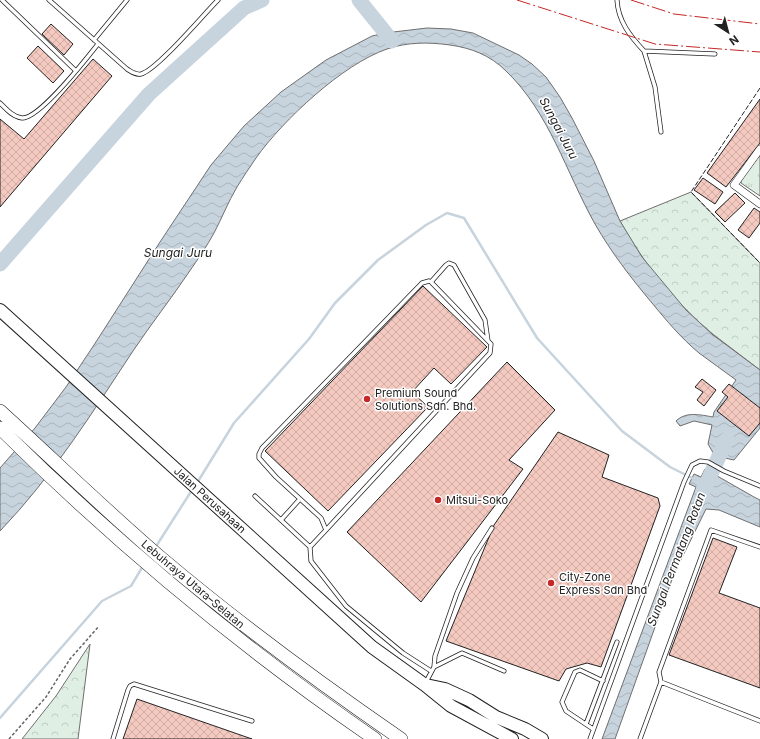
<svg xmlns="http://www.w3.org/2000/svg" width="760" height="739" font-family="Inter,sans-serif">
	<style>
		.grass { fill: url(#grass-tufts); stroke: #6f6f6f }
		.forest { fill: url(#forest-crowns); stroke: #6f6f6f }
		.water { fill: url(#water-waves); stroke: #6f6f6f }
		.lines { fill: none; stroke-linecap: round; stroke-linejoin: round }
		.stream { stroke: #c7d3dd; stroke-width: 2.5 }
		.river { stroke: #c7d3dd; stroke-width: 15 }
		.building { fill: url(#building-cross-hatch); stroke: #222 }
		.lane-casing { stroke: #222; stroke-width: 5 }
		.street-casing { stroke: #222; stroke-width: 8 }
		.primary-casing { stroke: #222; stroke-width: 14 }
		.highway-casing { stroke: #222; stroke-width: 14 }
		.path { stroke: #646464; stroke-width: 1.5; stroke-dasharray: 3 2; stroke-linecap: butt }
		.lane { stroke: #fff; stroke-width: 3.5 }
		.street { stroke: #fff; stroke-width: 7 }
		.primary { stroke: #fff; stroke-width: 12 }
		.highway { stroke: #fff; stroke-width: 13 }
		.fence { stroke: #222; stroke-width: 1; stroke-dasharray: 5 2; stroke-linecap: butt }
		.power { stroke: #c62828; stroke-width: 1; stroke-dasharray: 14 3 2 3; stroke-linecap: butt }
		.poi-dot { fill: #c62828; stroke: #fff; stroke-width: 1.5 }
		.labels { text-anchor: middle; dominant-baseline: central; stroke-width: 3; stroke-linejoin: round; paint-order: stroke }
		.poi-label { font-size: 11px; fill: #222; stroke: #fff; text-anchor: start }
		.street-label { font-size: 11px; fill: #222; stroke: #fff }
		.water-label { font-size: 12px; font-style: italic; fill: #222; stroke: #fff }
	</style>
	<defs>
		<pattern id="grass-tufts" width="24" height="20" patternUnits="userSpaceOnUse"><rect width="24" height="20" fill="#e0efe3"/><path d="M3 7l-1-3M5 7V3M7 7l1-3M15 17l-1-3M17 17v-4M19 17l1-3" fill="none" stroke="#c0cdc2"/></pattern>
		<pattern id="forest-crowns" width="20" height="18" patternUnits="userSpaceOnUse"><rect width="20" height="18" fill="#e0efe3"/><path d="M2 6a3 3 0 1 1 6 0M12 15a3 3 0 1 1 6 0" fill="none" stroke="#c0cdc2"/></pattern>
		<pattern id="water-waves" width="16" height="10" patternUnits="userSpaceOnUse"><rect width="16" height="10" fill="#c7d3dd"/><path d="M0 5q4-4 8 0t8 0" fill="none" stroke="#abb5bd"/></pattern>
		<pattern id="building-cross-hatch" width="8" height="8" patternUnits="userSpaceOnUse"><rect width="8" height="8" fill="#f3c9c0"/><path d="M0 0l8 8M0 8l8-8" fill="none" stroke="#d0aca5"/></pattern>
	</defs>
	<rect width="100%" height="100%" fill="#fff"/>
	<path class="grass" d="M760 155V196L741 183V180Z"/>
	<path class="forest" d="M691 192 760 263V370C745 358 729 347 714 335 677 305 643 263 620 221Z
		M90 644 78 739H22L56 696Z"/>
	<path class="water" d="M427 28 451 29 473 33 519 55 532 64 546 77 560 97 572 118 594 161 620 221 642 257 686 310 713 335 760 370V428L734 460 715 456 708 444 712 425 694 421 680 426 676 421C686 411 701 415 713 417L714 412 736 380C724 371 711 362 699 353 681 338 666 320 652 303 631 278 611 252 595 224 566 172 549 112 506 71 490 55 471 48 450 45 429 42 407 42 387 49 343 64 283 120 256 158 250 167 243 177 237 187 228 202 222 218 214 233 207 246 198 259 189 272 171 299 151 324 133 351 92 413 52 477 0 531V468L35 428 66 387 94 345 160 242 211 165 244 126 281 92 326 60 372 36 385 33Z
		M705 469 754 497 760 500V527L719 510 706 509 674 574 615 739H602L696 487 689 484 694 474 701 477Z"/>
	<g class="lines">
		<path class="stream" d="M197 483 234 423 309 339 335 303 378 260 426 225 447 213 464 218 537 338 622 431 670 467 694 479
			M155 548 192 490
			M0 718 102 601 131 586 143 566"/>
		<path class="river" d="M359 0 392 41
			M0 264 149 94 244 8 262 0
			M703 491 727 439"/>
	</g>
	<path class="building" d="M51 24 73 44 64 55 42 34Z
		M38 46 64 71 53 83 27 58Z
		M93 59 112 76 0 207V119L24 139Z
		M760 99V143L726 187 707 173Z
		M703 178 723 192 715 204 694 190Z
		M735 193 745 203 725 222 715 212Z
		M754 208 760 212V223L749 238 738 230Z
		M423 286 487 347 451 384 434 368 412 392 428 407 328 511 265 451Z
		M507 362 555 410 509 460 523 469 421 602 347 532Z
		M702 379 716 390 704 406 697 400 703 392 695 387Z
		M729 384 760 408V423L749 436 717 411 728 397 722 392Z
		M558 432 609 455 602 477 658 498 660 506 601 667 587 663 566 669 559 681 446 641 494 525Z
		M713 538 737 547 719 593 760 608V688L669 655Z
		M137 699 252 739H123Z"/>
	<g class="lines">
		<defs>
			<path id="lane" d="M2 0 76 71
				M49 0 127 69C132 72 135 75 141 74 156 71 204 14 218 0
				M617 0C618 21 630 36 644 51L715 54
				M94 40 127 0
				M644 51 655 87 661 132
				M0 103C6 109 13 117 22 118 39 119 87 58 98 44
				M431 282 446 265 449 263 454 265 485 320 488 341
				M255 496 310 547
				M281 520 300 499
				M326 530 490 353 491 344 431 282 429 281 422 283 262 448 259 454V458L276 477 321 518 326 530 310 547 311 561 346 606 403 653 431 671
				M434 667 462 653 504 671
				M426 682 434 667 435 656 457 593 473 558 492 528
				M661 682 760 721
				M586 724 617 642
				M593 729 566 711 562 702 575 672 580 670 603 681
				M113 739 128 690 130 686 134 684 252 721
				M590 739 684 482 692 465 700 461 708 462 724 471 760 486
				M640 739 661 682 659 672 711 530 760 547"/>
			<path id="street" d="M760 149 734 185 760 204"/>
			<path id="primary" d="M0 310 372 647 425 685 451 706 512 739
				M426 685 445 689 469 700 496 717 525 729 542 739"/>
			<path id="highway" d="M0 411C54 460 106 511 161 558 238 623 318 682 401 739
				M0 428C115 542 241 647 375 739"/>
		</defs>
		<use href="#lane" class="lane-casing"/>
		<use href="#street" class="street-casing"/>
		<use href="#primary" class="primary-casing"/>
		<use href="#highway" class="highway-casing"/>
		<path class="path" d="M9 739 46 697 70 659 99 626"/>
		<use href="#lane" class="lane"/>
		<use href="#street" class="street"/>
		<use href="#primary" class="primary"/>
		<use href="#highway" class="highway"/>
		<path class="fence" d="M760 88 691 192 760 263"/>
		<path class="power" d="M517 0 655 44 760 52
			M631 0 674 14 760 24"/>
	</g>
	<g class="poi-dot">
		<circle cx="367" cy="399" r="4"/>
		<circle cx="438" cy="500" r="4"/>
		<circle cx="551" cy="583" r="4"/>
	</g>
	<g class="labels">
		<g class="poi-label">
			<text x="375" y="393">Premium Sound<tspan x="375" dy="13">Solutions Sdn. Bhd.</tspan></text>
			<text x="446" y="500">Mitsui-Soko</text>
			<text x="559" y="577">City-Zone<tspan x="559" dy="13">Express Sdn Bhd</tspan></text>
		</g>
		<g class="street-label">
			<text transform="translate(210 500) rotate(42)">Jalan Perusahaan</text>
			<text transform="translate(193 584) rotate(40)">Lebuhraya Utara–Selatan</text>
		</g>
		<g class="water-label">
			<text transform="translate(559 128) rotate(62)">Sungai Juru</text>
			<text x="178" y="252">Sungai Juru</text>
			<text transform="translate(676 559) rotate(-69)">Sungai Permatang Rotan</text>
		</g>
	</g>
	<g transform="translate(728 32) rotate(144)" stroke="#ffffff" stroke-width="3" paint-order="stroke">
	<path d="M0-3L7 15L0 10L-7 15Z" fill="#222222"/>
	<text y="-6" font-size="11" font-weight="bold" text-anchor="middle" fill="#222222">N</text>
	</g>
</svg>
